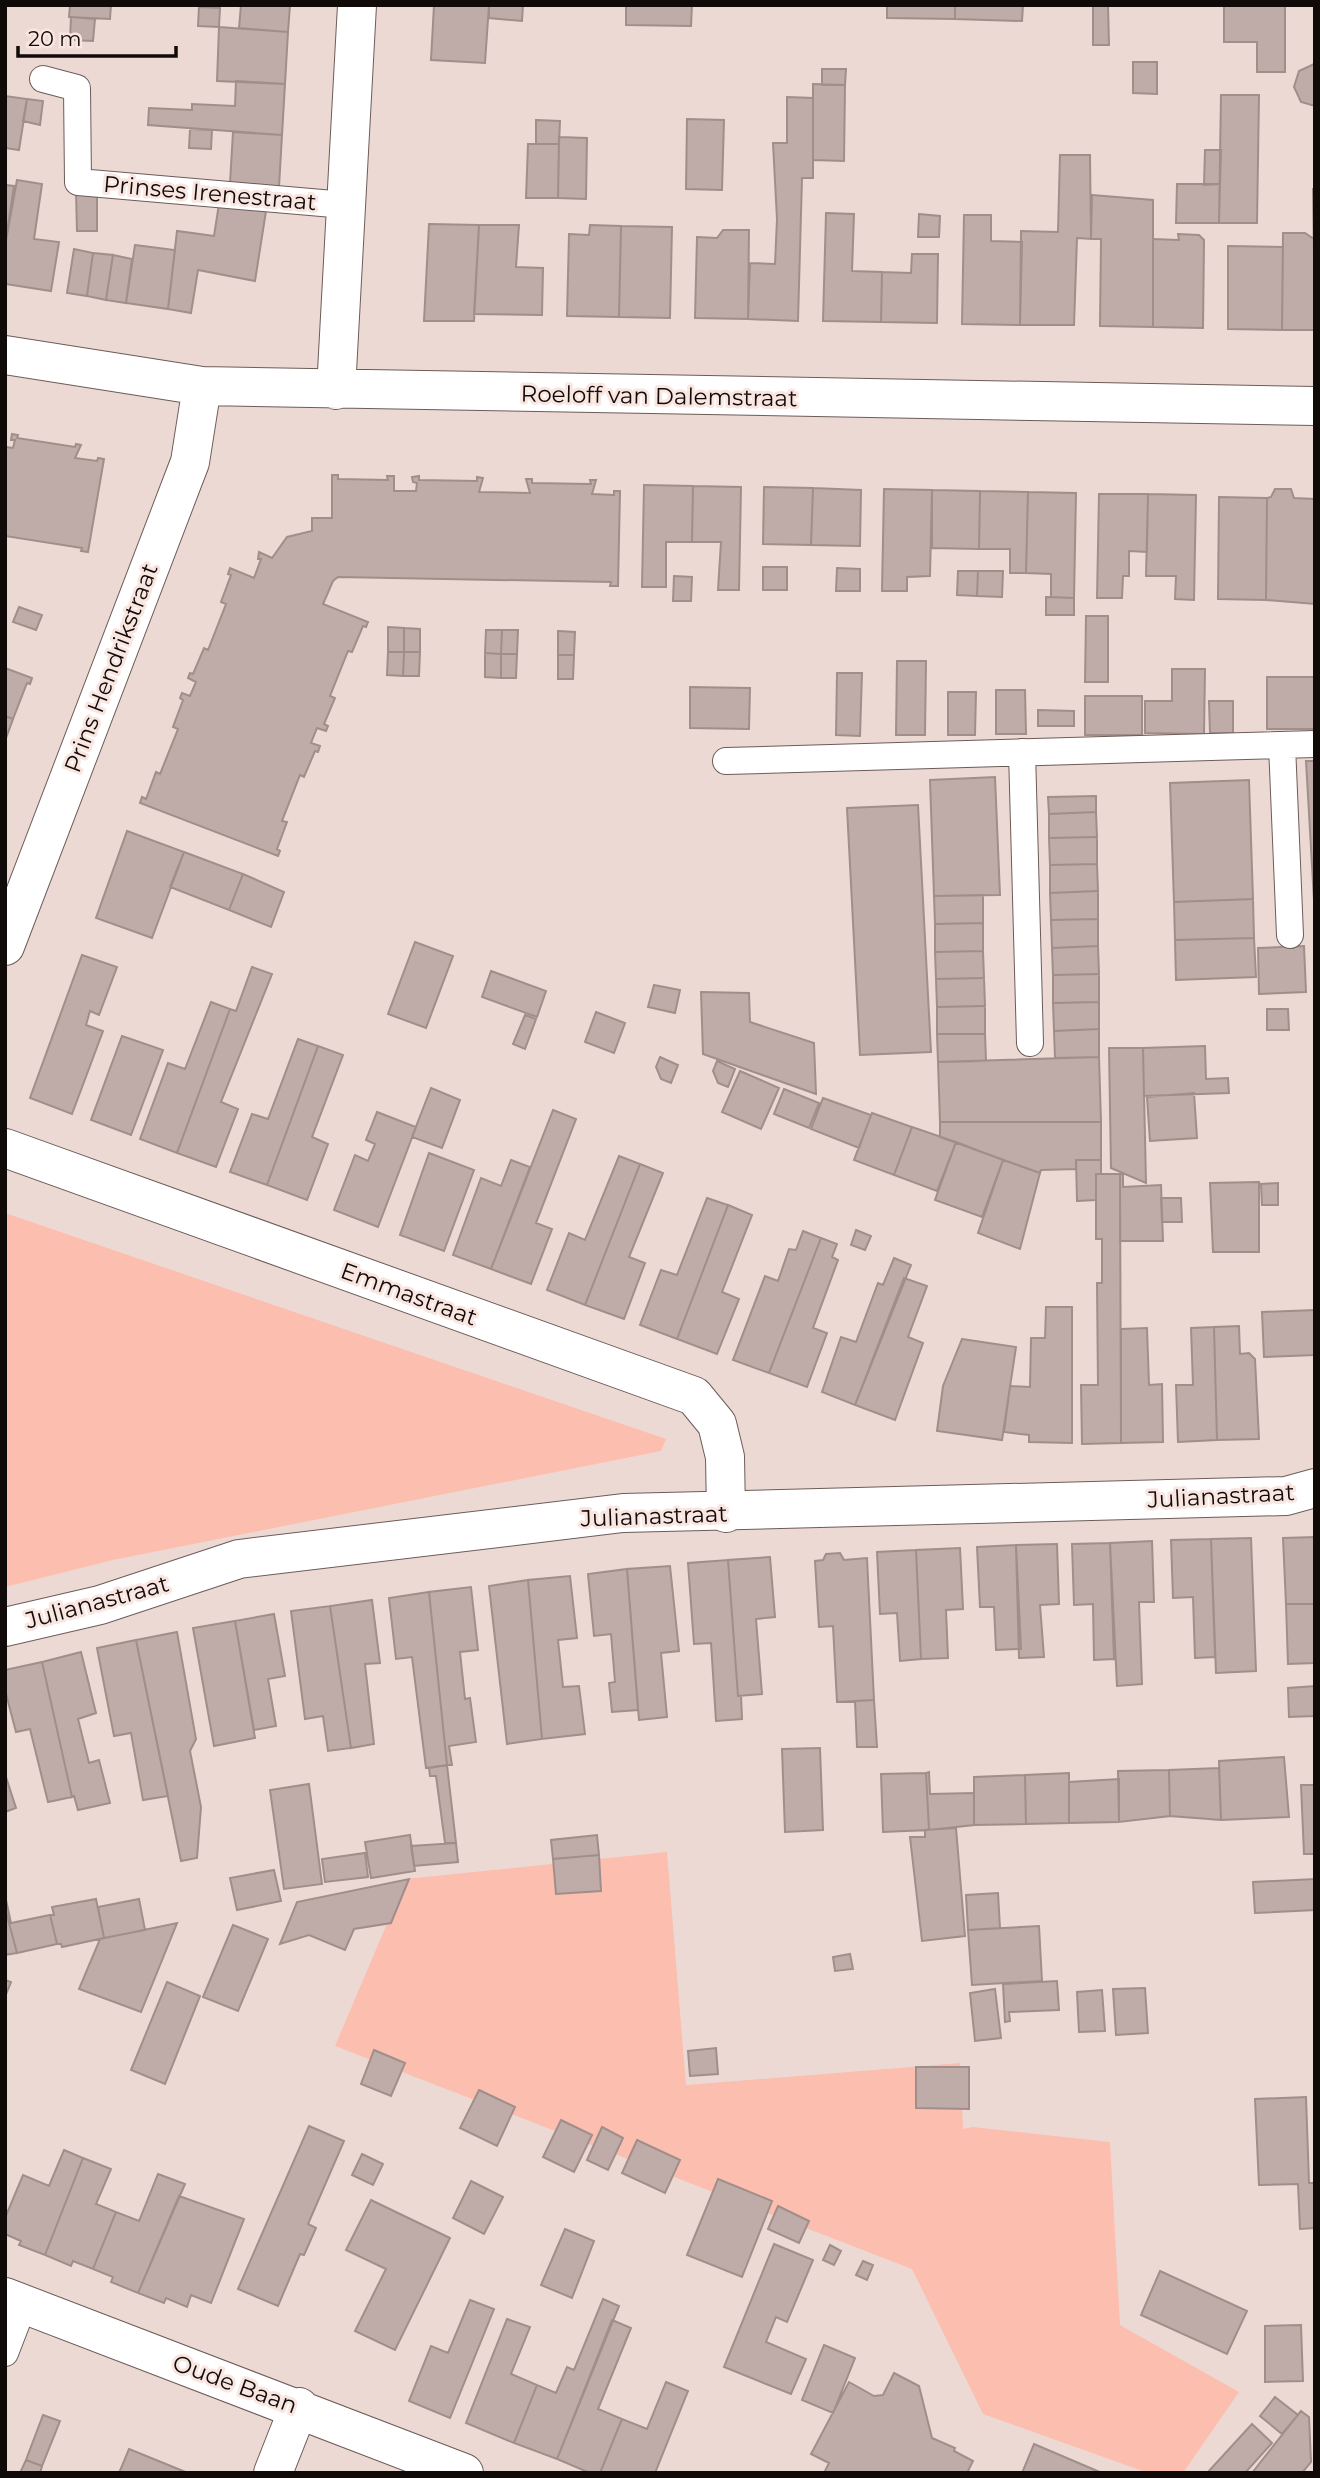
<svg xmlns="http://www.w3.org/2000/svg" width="1320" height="2478" font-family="Montserrat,sans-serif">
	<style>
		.green { fill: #fcbeaf }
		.building { fill: #bfaca8; stroke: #a08e8a; stroke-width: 2 }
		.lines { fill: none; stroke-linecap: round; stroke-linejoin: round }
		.service-casing { stroke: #6c5c58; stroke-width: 28 }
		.minor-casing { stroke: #6c5c58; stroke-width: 40 }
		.service { stroke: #fff; stroke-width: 26 }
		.minor { stroke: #fff; stroke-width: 38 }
		.labels { text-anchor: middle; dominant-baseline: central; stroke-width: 6; stroke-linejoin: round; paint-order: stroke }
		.street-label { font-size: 23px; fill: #100a09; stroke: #fae6e1 }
	</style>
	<rect width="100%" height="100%" fill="#edd9d4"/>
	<path class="green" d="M5 1213 666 1439 661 1451 113 1560 5 1587Z
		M667 1852 686 2085 960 2063 963 2129 973 2127 1110 2142 1120 2325 1239 2392 1183 2473H1148L983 2414 912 2269 335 2046 406 1879Z"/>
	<path class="building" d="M70 5H111L110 19 69 17Z
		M241 5H290L288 32 239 28Z
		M434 5H489L485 63 431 60Z
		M489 5H523L522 21 489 18Z
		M626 5H692L691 26 626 25Z
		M887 5H955V19L887 18Z
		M955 5H1023L1022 21 955 19Z
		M1093 5H1108L1109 45H1093Z
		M1224 5H1285V72H1257V42H1224Z
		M199 7 220 8 219 27 198 26Z
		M71 17 95 19 93 41 70 40Z
		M219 27 288 32 285 84 217 81Z
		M1133 62H1157V94L1133 93Z
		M1314 64H1315V106L1301 102 1294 87 1299 71Z
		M822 69H846L845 85H822Z
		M236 81 285 84 282 135 148 125 149 108 192 110V104L235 106Z
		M813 84 845 85 844 161 813 160Z
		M1221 95H1259L1257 223H1219Z
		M5 96 27 99 19 150 5 148Z
		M787 97 813 98V178H802L798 321 748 319 750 263 775 264 777 219 773 143H787Z
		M27 99 43 101 40 125 23 121Z
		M687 119 724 120 722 190 686 189Z
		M536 120 560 121 559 144H536Z
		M190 129 212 130 211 149 189 148Z
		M233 132 282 135 279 187 230 183Z
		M559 137 587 138 586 199 558 198Z
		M528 144H559L558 198H526Z
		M1205 150H1221L1220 184 1204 185Z
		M1060 155H1090L1091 239 1077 238 1074 325H1020L1021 231 1058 232Z
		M17 180 42 184 34 239 59 242 51 291 5 284V246Z
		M1177 184H1220L1219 223H1176Z
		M5 185 14 186 5 246Z
		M1313 188 1315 330H1282L1283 233H1305L1314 239Z
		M97 191V231H77L76 192Z
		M1092 195 1153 200V327L1100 326 1101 239H1091Z
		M219 204 266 211 255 281 198 270 191 313 168 309 177 231 214 236Z
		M826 213 854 214 852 271 882 272 881 322 823 321Z
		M919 214 940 216 939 237H918Z
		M964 215H991V241L1022 242 1020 325 962 324Z
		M429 224 479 225 474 321H424Z
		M479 225H519L516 267 543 268 542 315 474 314Z
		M590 225 621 226 619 317 567 316 569 234 589 235Z
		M621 226 672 227 670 318 619 317Z
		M723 230H749L748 319 695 318 697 237 717 238Z
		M1178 234 1199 235 1204 240 1203 328 1153 327V239L1179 240Z
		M135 245 175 250 168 309 126 303Z
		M1228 246 1283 247 1282 330 1228 329Z
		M74 249 93 253 87 296 67 293Z
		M93 253 113 255 106 300 87 296Z
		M912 254H938L937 323 881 322 882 272 911 273Z
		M113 255 132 259 126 303 106 300Z
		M12 434 18 435 17 438 75 447 76 444 81 445 75 458 97 461 98 458 104 459 88 552 81 551 82 548 5 536V447L13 448 15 440H11Z
		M332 475H338V479L388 480 387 476H394V491H416L417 483 413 482 412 477 419 476V480L477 481V477L483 478 479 492 530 493 526 479H532V483L591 484 590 480H596L592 494 614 495V491H620L618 586H610L611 582 338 577 333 581 323 604 368 622 366 627 363 626 352 652 348 651 330 696 335 698 324 724 328 726 326 731 317 728 311 743 320 746 318 752 315 751 304 777 300 775 282 821 287 822 277 849 280 851 278 856 140 803 142 797 146 799 156 772 160 774 178 729 173 727 183 700 180 698 182 693 190 696 196 682 188 678 190 673 193 674 204 648 208 650 226 604 221 602 231 575 228 574 230 568 254 578 261 559H258L259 552 272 558 287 537 312 531V518H332Z
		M644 485 693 486 692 542H666V587H642Z
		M693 486 741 487 739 590H718L721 542H692Z
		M764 487 813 488 811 545 763 544Z
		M813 488 861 490 860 546 811 545Z
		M884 489 932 490 930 576 907 577V591H882Z
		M1275 489H1291L1294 498 1315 499V604L1266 600 1267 498 1271 497Z
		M932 490 980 491 979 549 932 548Z
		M980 491 1028 492 1026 573H1010V549H979Z
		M1028 492 1076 493 1074 598 1051 597V574L1026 573Z
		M1099 494H1148L1147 552 1129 551V576H1123L1122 598H1097Z
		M1148 494 1196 495 1194 600 1175 599 1176 576H1146Z
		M1219 497 1267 498 1266 600 1218 599Z
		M763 567H787V590H763Z
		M837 568 860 569V591H836Z
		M958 571H978L977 596 957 595Z
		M978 571H1003L1002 597 977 596Z
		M674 576 692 577 691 601H673Z
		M1046 597 1074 598V615H1046Z
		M19 607 42 615 36 630 13 622Z
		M1086 616H1108V682H1085Z
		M388 627 404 628V652H388Z
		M404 628 420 629V652H404Z
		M486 630H502L501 654 485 653Z
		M502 630H518L517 654H501Z
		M558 631 575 632 574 655H558Z
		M388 652H404L403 676 387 675Z
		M404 652H420L419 676H403Z
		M485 653 501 654V678L485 677Z
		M501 654H517L516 678H501Z
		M558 655H574L573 679H558Z
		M897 661H926L925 735H896Z
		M5 668 32 678 30 684 27 683 13 719 5 716Z
		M1172 669H1205L1204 734 1145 733V701H1172Z
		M837 673H862L860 736 836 735Z
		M1267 677H1315V729H1267Z
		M690 687 750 688 749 729 690 728Z
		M996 690H1025L1026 734H996Z
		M948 692H976L975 735H948Z
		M1085 696H1142V735H1085Z
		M1209 701H1233V733H1210Z
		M1038 710 1074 711V726H1038Z
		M5 716 13 719 5 741Z
		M1306 761H1315V918Z
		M995 777 1000 895 934 896 930 780Z
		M1249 780 1253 899 1174 902 1170 783Z
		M1096 796V812L1049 814 1048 797Z
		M918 805 931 1052 860 1055 847 808Z
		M1096 812 1097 837 1049 838V814Z
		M127 831 184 852 152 938 96 918Z
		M1097 837V864L1050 865 1049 838Z
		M184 852 243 874 229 910 170 887Z
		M1097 864 1098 891 1050 893V865Z
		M243 874 284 892 271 927 229 910Z
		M1098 891V919L1051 920 1050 893Z
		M983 895V923L935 924 934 896Z
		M1253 899 1254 938 1175 940 1174 902Z
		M1098 919V946L1052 948 1051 920Z
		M983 923V951L935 952V924Z
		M1254 938 1256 977 1176 980 1175 940Z
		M415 942 453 956 426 1028 388 1014Z
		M1098 946 1099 974 1053 975 1052 948Z
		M1304 946 1306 992 1259 994 1258 948Z
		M983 951 984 978 936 979 935 952Z
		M82 955 117 967 99 1015 90 1011 86 1025 103 1031 72 1114 30 1098Z
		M252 967 272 974 221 1102 238 1109 216 1167 177 1153 230 1009 236 1011Z
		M491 971 546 991 537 1017 482 997Z
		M1099 974V1002L1053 1003V975Z
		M984 978 985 1006 937 1007 936 979Z
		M654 985 680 990 675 1013 648 1007Z
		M701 992 749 993 750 1022 814 1043 816 1094 703 1054Z
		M211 1002 230 1009 177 1153 140 1139 168 1063 185 1069Z
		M1099 1002V1029L1054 1031 1053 1003Z
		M985 1006V1034H937V1007Z
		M1267 1009H1288L1289 1030H1267Z
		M596 1012 625 1023 614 1053 585 1042Z
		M525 1015 536 1019 525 1049 513 1044Z
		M1099 1029V1057L1055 1058 1054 1031Z
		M937 1034H985L986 1061 938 1062Z
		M122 1036 163 1050 131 1135 91 1120Z
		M298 1039 318 1046 267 1185 230 1172 252 1114 268 1119Z
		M318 1046 343 1055 312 1137 328 1144 307 1200 267 1185Z
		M1205 1046 1206 1079 1228 1078 1229 1093 1144 1096 1143 1048Z
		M1109 1048H1143L1146 1183 1111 1168Z
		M660 1057 678 1065 671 1083 661 1079 656 1067Z
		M1099 1057 1101 1122H940L938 1062Z
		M717 1061 735 1069 728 1087 718 1083 713 1071Z
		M740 1071 779 1088 761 1129 722 1112Z
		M431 1088 460 1100 442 1148 412 1137Z
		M784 1089 819 1103 809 1128 774 1114Z
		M1194 1093 1197 1138 1150 1141 1147 1097Z
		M823 1098 871 1115 859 1148 811 1129Z
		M553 1110 576 1119 536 1223 552 1229 531 1284 491 1269Z
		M377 1112 416 1127 378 1227 334 1210 355 1155 368 1161 375 1144 366 1140Z
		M872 1113 912 1127 894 1175 854 1160Z
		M940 1122H1101V1160H1076V1169L1041 1170 1040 1173 940 1137Z
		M912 1127 956 1142 937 1191 894 1175Z
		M956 1142 1003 1160 982 1217 935 1200Z
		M429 1153 474 1170 444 1251 400 1235Z
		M619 1156 640 1164 585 1305 547 1290 569 1233 585 1240Z
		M511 1160 530 1167 491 1269 453 1255 481 1178 501 1186Z
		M1003 1160 1040 1173 1020 1249 978 1233Z
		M1076 1160H1101V1174H1096V1200L1077 1201Z
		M640 1164 663 1173 629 1257 645 1263 624 1319 585 1305Z
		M1096 1174H1120L1121 1443 1082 1444 1081 1385H1098L1097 1283H1102V1239H1096Z
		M1120 1174H1123V1187L1161 1185 1163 1241H1120Z
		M1259 1182V1252H1213L1210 1183Z
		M1278 1183V1205H1262L1261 1184Z
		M707 1198 728 1205 677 1339 640 1325 661 1270 677 1275Z
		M1161 1198H1181L1182 1222H1162Z
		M728 1205 752 1215 722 1292 739 1299 717 1354 677 1339Z
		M856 1230 871 1236 865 1250 851 1245Z
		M803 1231 821 1238 769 1373 733 1360 765 1276 778 1281 789 1249 796 1250Z
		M821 1238 837 1244 832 1257 838 1260 813 1328 827 1333 807 1387 769 1373Z
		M894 1258 911 1265 855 1405 822 1392 841 1337 856 1342 878 1283 883 1285Z
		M904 1278 927 1286 908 1337 923 1343 895 1420 855 1405Z
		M1046 1307H1072V1443L1029 1442V1435L1004 1432 1010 1386 1030 1387 1031 1338H1045Z
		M1315 1310V1355L1264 1357 1262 1312Z
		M1239 1326 1240 1354 1249 1353 1255 1359 1259 1439 1217 1440 1214 1327Z
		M1214 1327 1217 1440 1178 1442 1176 1385H1193L1191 1328Z
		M1147 1328 1149 1385 1162 1384 1163 1442 1121 1443V1329Z
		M962 1339 1016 1347 1002 1440 937 1431 943 1386Z
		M1315 1537V1604H1286L1283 1538Z
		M1251 1538 1256 1671 1216 1673 1211 1539Z
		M1211 1539 1215 1657 1195 1658 1193 1597 1173 1598 1171 1540Z
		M1152 1541 1154 1602H1139L1142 1684 1117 1686 1110 1543Z
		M1110 1543 1114 1659 1094 1660 1093 1604 1074 1605 1072 1544Z
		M1057 1544 1059 1604 1040 1605 1044 1657 1019 1658 1016 1545Z
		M1016 1545 1021 1649 996 1650 994 1607H980L977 1547Z
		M960 1548 963 1609 946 1610 948 1658 921 1659 916 1550Z
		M916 1550 921 1659 900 1661 897 1613 880 1614 877 1552Z
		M840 1553 844 1560 867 1558 874 1700 837 1702 833 1626 819 1627 815 1561 823 1560 826 1554Z
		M770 1557 775 1617 756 1619 762 1694 738 1696 728 1560Z
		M728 1560 738 1696H741L742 1719 716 1721 711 1643 694 1644 688 1563Z
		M670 1566 679 1651 661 1653 667 1717 639 1720 627 1569Z
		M627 1569 638 1710 612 1712 609 1683 615 1682 611 1634 594 1636 588 1574Z
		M570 1576 577 1638 558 1640 563 1687 579 1686 585 1734 542 1739 528 1580Z
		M528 1580 542 1739 507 1744 489 1586Z
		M471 1587 478 1650 460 1652 465 1699 470 1698 476 1742 449 1746 452 1765H447L429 1592Z
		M429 1592 447 1765 426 1768 412 1657 396 1659 389 1598Z
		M372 1600 380 1663 365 1664 374 1744 351 1748 330 1606Z
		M1286 1604H1315V1663L1288 1664Z
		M330 1606 351 1748 328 1751 323 1716 305 1719 291 1611Z
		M274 1614 285 1676 268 1679 276 1726 254 1730 235 1621Z
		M235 1621 255 1738 214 1746 193 1628Z
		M177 1632 196 1739 190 1751 201 1807 197 1858 181 1861 136 1640Z
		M136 1640 168 1796 143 1800 131 1733 114 1736 97 1648Z
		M81 1652 96 1713 78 1719 89 1763 99 1760 110 1803 78 1810 74 1796 72 1797 42 1662Z
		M42 1662 72 1797 48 1802 30 1729 16 1732 5 1690V1670Z
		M1315 1686V1716L1289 1717 1288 1688Z
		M874 1700 877 1747H857L855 1701Z
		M820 1748 823 1830 785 1832 782 1749Z
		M1284 1757 1289 1817 1221 1820 1219 1761Z
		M447 1765 456 1843H445L436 1776H430L429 1768Z
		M1219 1768 1221 1820 1170 1816 1169 1770Z
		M1169 1770 1170 1816 1119 1822 1118 1771Z
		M929 1772 930 1794 974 1793V1825L929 1830 926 1773Z
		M926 1773 929 1830 883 1832 881 1774Z
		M1069 1773V1823L1026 1824 1025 1775Z
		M5 1774 16 1808 5 1812Z
		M1025 1775 1026 1824 974 1825V1777Z
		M1119 1779V1822L1069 1823V1782Z
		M309 1784 322 1884 284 1889 270 1790Z
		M1301 1785H1315V1854H1304Z
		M956 1828 965 1936 922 1941 910 1837H925V1830Z
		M410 1835 415 1871 371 1878 365 1842Z
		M597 1835 599 1855 553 1859 551 1840Z
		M456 1843 458 1862 414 1866 411 1846Z
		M365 1853 368 1877 325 1882 322 1859Z
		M599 1855 601 1891 556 1894 553 1859Z
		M274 1870 281 1901 237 1910 230 1878Z
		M409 1879 391 1923 354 1929 345 1950 309 1935 280 1944 297 1902Z
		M1315 1879V1910L1255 1913 1253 1882Z
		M998 1893 1000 1928 968 1930 966 1895Z
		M96 1899 104 1938 62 1947 61 1944H57L50 1915H54L52 1907Z
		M139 1899 145 1930 104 1938 98 1907Z
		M6 1900 11 1923 50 1915 57 1944 17 1953 5 1908Z
		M5 1908 17 1953 5 1955Z
		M177 1923 141 2012 79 1989 100 1939Z
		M233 1925 268 1939 238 2011 203 1997Z
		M1039 1926 1042 1981 972 1985 968 1930Z
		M850 1954 853 1969 835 1971 833 1957Z
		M5 1980 11 1982 5 1997Z
		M1057 1981 1059 2010 1009 2012 1010 2021 1005 2022 1003 1984Z
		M167 1982 200 1996 165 2084 131 2070Z
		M1145 1988 1148 2033 1116 2035 1113 1989Z
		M995 1989 1001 2038 975 2041 970 1993Z
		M1102 1990 1105 2031 1079 2032 1077 1992Z
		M716 2048 718 2074 690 2076 688 2051Z
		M374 2050 405 2063 391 2096 361 2084Z
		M916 2067H969V2109L916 2108Z
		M479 2090 515 2107 497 2146 460 2128Z
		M1306 2097 1309 2183H1315V2228L1300 2229 1298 2184 1259 2185 1255 2099Z
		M561 2120 592 2135 574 2172 543 2157Z
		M309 2126 344 2141 308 2224 316 2228 304 2255 300 2254 278 2306 238 2289Z
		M602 2127 623 2138 608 2170 587 2160Z
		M637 2140 680 2160 665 2193 622 2173Z
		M64 2150 83 2158 45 2255 19 2245 21 2241 5 2234V2218L23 2175 49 2186Z
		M362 2154 383 2164 373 2185 352 2175Z
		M83 2158 111 2169 96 2204 116 2212 93 2269 73 2261 71 2266 45 2255Z
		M158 2174 185 2184 138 2293 111 2282 113 2277 93 2269 116 2212 139 2221Z
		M718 2179 772 2201 742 2277 687 2255Z
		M471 2181 503 2197 484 2234 453 2218Z
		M179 2196 244 2219 211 2303 191 2295 187 2307 166 2298 164 2303 138 2293Z
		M371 2200 450 2238 395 2350 355 2331 386 2269 346 2250Z
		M778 2206 809 2221 799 2243 768 2229Z
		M565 2229 594 2241 572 2298 541 2285Z
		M774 2244 813 2260 787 2322 776 2317 766 2342 806 2359 791 2394 724 2367Z
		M830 2245 841 2251 834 2265 823 2260Z
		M863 2261 873 2265 867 2280 856 2275Z
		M1160 2271 1247 2311 1227 2354 1141 2315Z
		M603 2299 619 2306 557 2459 514 2443 537 2385 556 2393 567 2367 574 2370Z
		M470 2300 494 2309 450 2418 409 2401 431 2346 448 2353Z
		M507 2319 530 2327 511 2374 537 2385 514 2443 466 2423Z
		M612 2320 631 2328 598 2409 622 2419 600 2473H590L557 2459Z
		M1301 2325 1303 2381 1265 2382V2326Z
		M824 2345 855 2358 833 2413 802 2400Z
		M894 2373 919 2386 932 2438 955 2448 954 2451 973 2461 967 2473H824L829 2463 811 2454 849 2382 874 2396 883 2395Z
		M666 2382 688 2391 655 2473H600L622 2419 647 2429Z
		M1275 2397 1298 2415 1282 2434 1260 2416Z
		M1301 2411 1309 2417 1311 2462 1302 2473H1252Z
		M43 2415 60 2421 42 2466 26 2460Z
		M1252 2424 1272 2443 1245 2473H1207Z
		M1034 2444 1102 2473H1022Z
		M129 2449 188 2473H119Z
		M26 2460 42 2466 40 2473H20Z"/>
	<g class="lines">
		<defs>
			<path id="service" d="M43 79 77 88 78 182 345 205
				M1282 745 1290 935
				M1022 752 1030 1043
				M726 761 1315 744
				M5 2353 24 2304"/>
			<path id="minor" d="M5 355 202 386 1315 406
				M336 390 357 5
				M5 946 190 462 202 386
				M5 1148 694 1396 717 1424 725 1457 726 1513
				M5 1627 100 1605 239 1559 623 1513 1286 1496 1315 1488
				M5 2297 464 2473
				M273 2473 299 2407"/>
		</defs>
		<use href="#service" class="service-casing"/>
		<use href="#minor" class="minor-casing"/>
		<use href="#service" class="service"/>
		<use href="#minor" class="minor"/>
	</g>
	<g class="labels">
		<g class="street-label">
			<text transform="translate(210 193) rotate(5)">Prinses Irenestraat</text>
			<text transform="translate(659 396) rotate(1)">Roeloff van Dalemstraat</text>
			<text transform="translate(111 668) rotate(-69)">Prins Hendrikstraat</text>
			<text transform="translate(409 1294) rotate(20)">Emmastraat</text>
			<text transform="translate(1221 1496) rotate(-3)">Julianastraat</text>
			<text transform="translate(654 1516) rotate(-2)">Julianastraat</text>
			<text transform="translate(97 1602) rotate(-15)">Julianastraat</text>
			<text transform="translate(235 2384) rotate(20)">Oude Baan</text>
		</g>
	</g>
	<rect width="1320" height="2478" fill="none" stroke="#100a09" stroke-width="14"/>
	<path d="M18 46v10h158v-10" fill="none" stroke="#100a09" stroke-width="3.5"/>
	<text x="28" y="46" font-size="21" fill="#100a09" stroke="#fae6e1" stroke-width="5" paint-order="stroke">20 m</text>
</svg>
